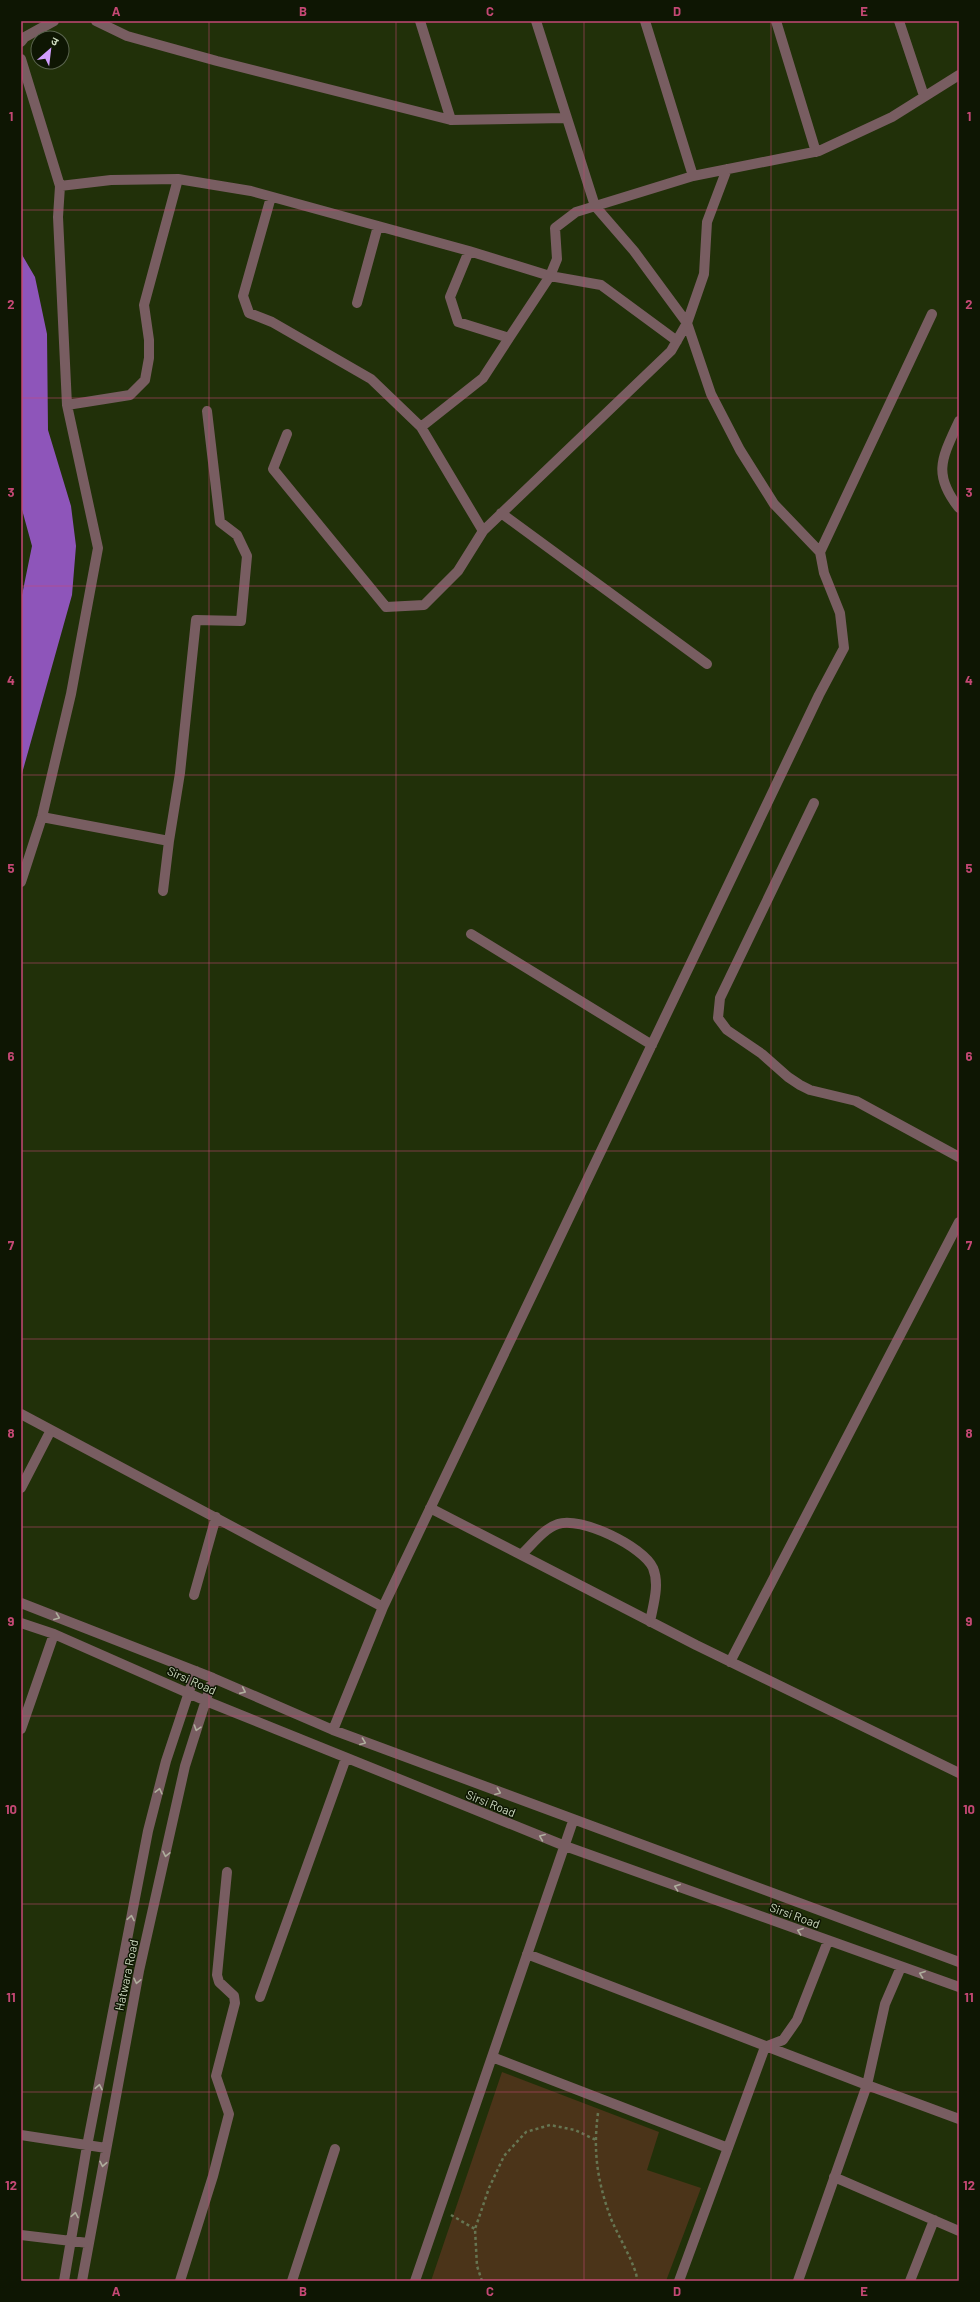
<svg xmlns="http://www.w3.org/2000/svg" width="980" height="2302" font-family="Barlow,'Noto Sans Devanagari',sans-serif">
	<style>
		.green { fill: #4b3419 }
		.water { fill: #8e55ba }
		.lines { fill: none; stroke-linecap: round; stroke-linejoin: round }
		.path { stroke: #667552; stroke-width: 2.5; stroke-dasharray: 3 3; stroke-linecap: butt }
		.minor { stroke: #785d61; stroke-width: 10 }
		.oneway { stroke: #afae9d }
		.grid { fill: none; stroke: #c44874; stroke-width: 1; stroke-opacity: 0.55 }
		.labels { text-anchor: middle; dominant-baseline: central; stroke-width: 3; stroke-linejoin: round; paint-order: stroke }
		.street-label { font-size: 12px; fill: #ccd9be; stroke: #0e1603 }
		.neatline { fill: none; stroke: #c44874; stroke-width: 1.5 }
		.grid-label { font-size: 13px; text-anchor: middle; font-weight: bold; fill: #c44874 }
	</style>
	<rect width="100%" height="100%" fill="#213009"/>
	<path class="green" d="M502 2072 659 2132 647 2170 701 2188 666 2281H431Z"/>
	<path class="water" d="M21 253 35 277 47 334 48 430 71 506 76 546 72 595 21 777V600L32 546 21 506Z"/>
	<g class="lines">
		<path class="path" d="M598 2113C593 2150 597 2180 610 2216 615 2231 638 2268 637 2281
			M451 2215 475 2229
			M482 2281 477 2266 475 2229 489 2188 504 2156 526 2132 550 2125 575 2130 596 2140"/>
		<path class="minor" d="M96 21 127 36 217 61 451 120 566 118
			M420 21 451 120
			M645 21 693 176
			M776 21 816 152
			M899 21 924 96
			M21 42 25 37 54 21
			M21 59 60 186 111 180 178 179 251 191 469 251
			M271 197 243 296 249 313 272 322 371 379 421 427
			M357 303 378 226
			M509 338 483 378 421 427 483 531 671 351 687 323 634 251 595 206 536 21
			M677 341 601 285 550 276 469 251 450 297 458 322 509 338 550 276 557 259 555 228 576 212 693 176 819 151 892 117 959 75
			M67 405 130 395 145 380 149 358V340L144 305 178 179
			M959 421C942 458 932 474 959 508
			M287 434 273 469 386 607 424 605 458 571 483 531
			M501 513 707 664
			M820 552 932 314
			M814 803 720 998 718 1018 727 1030 762 1054 788 1077 800 1085 810 1090 856 1101 959 1157
			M42 817 169 841 180 773 196 620 241 621 247 556 237 535 220 522 207 411
			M21 882 42 817 71 694 98 548 67 405 58 217 60 186
			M163 891 169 841
			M471 934 652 1045
			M21 1414 383 1607
			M21 1488 51 1430
			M430 1508 696 1645 959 1773
			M521 1555C532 1545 543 1529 558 1524 580 1516 643 1546 653 1568 660 1585 653 1605 650 1622
			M194 1595 216 1517
			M21 1603 213 1678 333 1730 959 1962
			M21 1623 54 1634 206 1701 565 1846 959 1987
			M730 1662 959 1222
			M21 1729 54 1634
			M333 1730 383 1607 819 695 844 648 840 613 824 573 820 552 774 504 740 450 711 394 687 323 704 274 707 222 727 169
			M527 1954 867 2085 885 2004 901 1967
			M260 1997 346 1758
			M492 2057 728 2148
			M21 2135 106 2148
			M834 2177 959 2231
			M21 2235 88 2243
			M64 2281 87 2146 148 1831 166 1761 196 1671
			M82 2281 139 1971 185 1766 213 1678
			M180 2281 213 2176 229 2114 216 2076 235 2003 234 1996 219 1982 217 1975 227 1872
			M292 2281 335 2149
			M415 2281 573 1821
			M679 2281 765 2047 783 2040 797 2020 828 1941
			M798 2281 867 2085 959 2119
			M910 2281 934 2220"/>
	</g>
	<defs><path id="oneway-chevron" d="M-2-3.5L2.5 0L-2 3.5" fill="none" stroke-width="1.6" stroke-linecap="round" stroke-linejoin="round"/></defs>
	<g class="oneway">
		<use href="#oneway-chevron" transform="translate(57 1617) rotate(21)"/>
		<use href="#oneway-chevron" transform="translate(243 1691) rotate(24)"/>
		<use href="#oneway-chevron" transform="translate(197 1728) rotate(108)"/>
		<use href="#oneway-chevron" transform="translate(363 1742) rotate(21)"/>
		<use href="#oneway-chevron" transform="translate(159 1791) rotate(-76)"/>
		<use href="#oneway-chevron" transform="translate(498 1792) rotate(21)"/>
		<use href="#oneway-chevron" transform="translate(542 1837) rotate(-158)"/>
		<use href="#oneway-chevron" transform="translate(166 1854) rotate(102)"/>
		<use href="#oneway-chevron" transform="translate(677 1887) rotate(-160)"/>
		<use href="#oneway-chevron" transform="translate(131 1918) rotate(-79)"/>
		<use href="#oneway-chevron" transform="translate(800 1931) rotate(-160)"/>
		<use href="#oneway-chevron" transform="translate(922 1974) rotate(-160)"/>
		<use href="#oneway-chevron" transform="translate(137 1981) rotate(102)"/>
		<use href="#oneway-chevron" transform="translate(99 2087) rotate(-79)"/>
		<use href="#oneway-chevron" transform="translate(103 2164) rotate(101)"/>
		<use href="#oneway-chevron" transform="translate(75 2215) rotate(-80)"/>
	</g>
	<path class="grid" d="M209 21V2281M396 21V2281M584 21V2281M771 21V2281M21 210H959M21 398H959M21 586H959M21 775H959M21 963H959M21 1151H959M21 1339H959M21 1527H959M21 1716H959M21 1904H959M21 2092H959"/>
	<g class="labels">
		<g class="street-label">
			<text transform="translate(192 1680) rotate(24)">Sirsi Road</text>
			<text transform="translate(491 1803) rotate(22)">Sirsi Road</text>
			<text transform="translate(795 1915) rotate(20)">Sirsi Road</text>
			<text transform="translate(126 1975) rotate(-78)">Hatwara Road</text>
		</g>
	</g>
	<rect width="980" height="2302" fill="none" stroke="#0e1603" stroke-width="44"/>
	<g transform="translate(50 50) rotate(28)"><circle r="19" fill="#0e1603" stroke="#5a644e"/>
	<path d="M0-3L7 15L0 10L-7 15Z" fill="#d19dfe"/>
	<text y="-6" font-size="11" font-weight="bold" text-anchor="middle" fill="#ccd9be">उ</text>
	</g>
	<rect x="22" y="22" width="936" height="2258" class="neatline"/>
	<g class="grid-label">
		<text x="116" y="16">A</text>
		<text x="303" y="16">B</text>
		<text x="490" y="16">C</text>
		<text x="677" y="16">D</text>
		<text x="864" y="16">E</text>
		<text x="11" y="121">1</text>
		<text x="969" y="121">1</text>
		<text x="11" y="309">2</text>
		<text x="969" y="309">2</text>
		<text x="11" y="497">3</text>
		<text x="969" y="497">3</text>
		<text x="11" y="685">4</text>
		<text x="969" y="685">4</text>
		<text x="11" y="873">5</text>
		<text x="969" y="873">5</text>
		<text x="11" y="1061">6</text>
		<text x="969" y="1061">6</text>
		<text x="11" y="1250">7</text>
		<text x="969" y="1250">7</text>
		<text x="11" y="1438">8</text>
		<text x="969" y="1438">8</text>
		<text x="11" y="1626">9</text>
		<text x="969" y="1626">9</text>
		<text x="11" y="1814">10</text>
		<text x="969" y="1814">10</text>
		<text x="11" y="2002">11</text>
		<text x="969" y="2002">11</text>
		<text x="11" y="2190">12</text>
		<text x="969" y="2190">12</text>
		<text x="116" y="2296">A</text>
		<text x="303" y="2296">B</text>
		<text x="490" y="2296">C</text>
		<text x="677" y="2296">D</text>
		<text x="864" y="2296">E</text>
	</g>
</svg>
